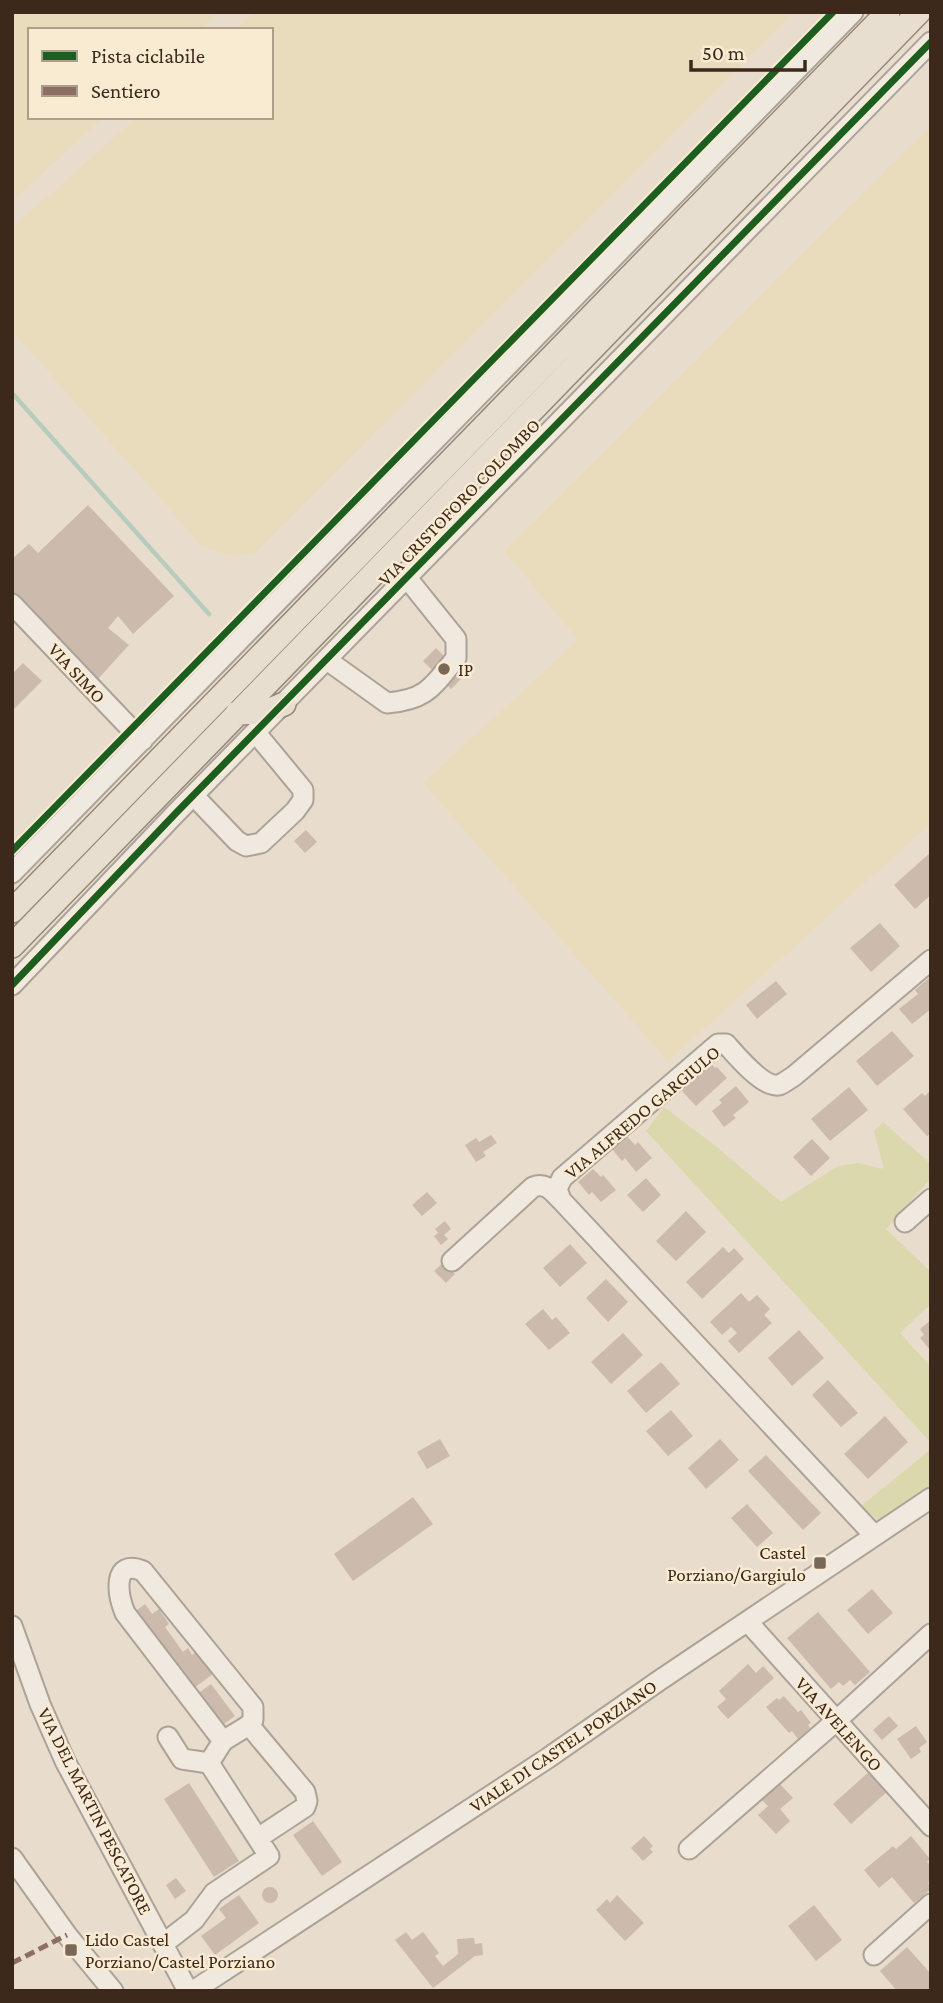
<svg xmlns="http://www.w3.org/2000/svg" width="943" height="2003" font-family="'Crimson Pro',serif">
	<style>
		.farmland { fill: #e9dcbc }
		.green { fill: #dbd8ad }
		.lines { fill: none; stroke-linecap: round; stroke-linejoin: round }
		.stream { stroke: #b8ccbe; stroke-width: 4.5 }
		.building { fill: #ccbaad }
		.minor-casing { stroke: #ada296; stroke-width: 23 }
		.major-casing { stroke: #93887c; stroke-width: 26 }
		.minor { stroke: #efe9e0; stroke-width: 19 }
		.major { stroke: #e7ded0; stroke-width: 23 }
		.quiet { stroke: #8d6e63; stroke-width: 5; stroke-dasharray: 10 5; stroke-linecap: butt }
		.cycleway-casing { stroke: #f9ead2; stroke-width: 11 }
		.cycleway { stroke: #1b5e20; stroke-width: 7 }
		.poi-dot { fill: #79685a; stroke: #f9ead2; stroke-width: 2.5 }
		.labels { text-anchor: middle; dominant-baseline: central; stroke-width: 5; stroke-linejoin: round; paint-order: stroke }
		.street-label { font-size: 19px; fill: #3d291c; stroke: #f9ead2 }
		.poi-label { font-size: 19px; fill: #3d291c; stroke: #f9ead2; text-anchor: start }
	</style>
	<rect width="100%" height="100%" fill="#e8ddcc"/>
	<path class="farmland" d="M12 12H219L199 30H30V117H104L12 201Z
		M254 12H793L254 554 230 556 201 545 12 331V228L137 117H271V30H234Z
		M931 126V823L668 1061 423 783 578 640 504 551Z"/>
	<path class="green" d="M664 1107 717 1147 781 1202 838 1166 858 1163 884 1169 874 1131 883 1122 931 1164V1178L886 1229 931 1272V1304L900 1333 931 1367V1443L646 1131Z
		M931 1449V1485L880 1521 860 1507Z"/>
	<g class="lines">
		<path class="stream" d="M12 393 209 614"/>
	</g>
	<path class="building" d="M88 505 174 596 133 634 118 616 108 628 129 645 98 679 12 591V559L29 544 38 553Z
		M436 648 464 676 451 689 423 661Z
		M23 663 42 681 12 711V674Z
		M306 830 317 842 305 853 294 841Z
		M931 852V895L915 909 894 885Z
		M880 923 900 946 871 972 850 948Z
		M931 976V1002L929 1004 931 1009 912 1024 899 1009 918 994 915 990Z
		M776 981 787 994 757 1019 746 1005Z
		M892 1031 914 1056 877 1086 856 1061Z
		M708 1060 715 1068 717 1067 727 1078 696 1106 681 1090 697 1076 694 1072Z
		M736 1086 749 1102 733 1115 736 1118 724 1127 712 1111 722 1103 719 1100Z
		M849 1087 868 1110 830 1141 811 1119Z
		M931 1090V1133L927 1136 903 1109 922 1093 925 1096Z
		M491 1135 497 1143 483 1152 486 1156 476 1162 465 1145 476 1138 479 1142Z
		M626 1135 635 1145 638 1142 652 1158 636 1172 625 1158 622 1161 611 1148Z
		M812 1139 830 1158 811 1176 793 1157Z
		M593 1169 601 1177 603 1175 616 1190 601 1202 592 1192 589 1195 578 1182Z
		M646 1178 661 1195 643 1212 627 1195Z
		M427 1192 437 1203 422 1216 412 1205Z
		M686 1211 706 1232 676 1261 656 1241Z
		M445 1221 451 1229 444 1235 448 1239 441 1245 434 1236 438 1233 435 1229Z
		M570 1244 587 1263 560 1287 543 1268Z
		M723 1247 729 1253 734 1248 744 1259 702 1299 686 1282Z
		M444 1262 455 1274 446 1283 434 1271Z
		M606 1279 628 1302 608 1322 586 1298Z
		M741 1293 749 1302 757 1295 770 1309 764 1315 772 1323 739 1353 728 1341 737 1333 731 1327 722 1335 710 1322Z
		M543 1309 552 1320 556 1317 570 1333 549 1350 525 1324Z
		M931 1320V1351L920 1338 924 1335 920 1329Z
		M799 1330 824 1358 792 1386 768 1358Z
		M623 1333 643 1355 611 1384 591 1362Z
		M661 1362 680 1384 646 1413 627 1391Z
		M828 1380 858 1413 841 1427 812 1395Z
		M671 1410 693 1436 668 1456 646 1431Z
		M885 1416 908 1442 868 1479 844 1454Z
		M440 1439 450 1456 427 1469 417 1452Z
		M720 1439 739 1460 706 1489 688 1468Z
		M766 1455 821 1513 803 1530 748 1471Z
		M413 1497 433 1524 353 1581 334 1554Z
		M747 1504 773 1533 757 1547 731 1518Z
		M872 1589 893 1613 868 1634 847 1610Z
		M145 1604 152 1614 159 1609 169 1624 165 1627 183 1652 188 1648 192 1655 196 1652 213 1674 194 1688 133 1613Z
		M818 1612 870 1672 855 1685 850 1680 843 1686 839 1682 831 1689 787 1638Z
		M748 1664 756 1673 763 1666 774 1678 728 1719 717 1707 726 1699 719 1691Z
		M211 1684 235 1716 220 1727 197 1694Z
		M784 1696 798 1712 801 1710 811 1723 808 1725 810 1728 798 1739 792 1731 789 1733 766 1707 777 1698 779 1700Z
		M889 1716 898 1726 882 1740 873 1730Z
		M916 1726 927 1742 919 1748 921 1752 911 1759 897 1739Z
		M871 1770 889 1790 851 1824 833 1804Z
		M189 1783 239 1861 214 1877 164 1799Z
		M780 1784 793 1798 780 1809 790 1821 776 1834 758 1815 768 1806 762 1800Z
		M313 1821 342 1862 322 1876 293 1835Z
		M644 1836 653 1846 650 1849 653 1852 643 1861 631 1848Z
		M911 1836 930 1859 927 1862 931 1866V1881L928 1883 931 1889 914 1903 892 1877 879 1888 864 1870 893 1846 896 1849Z
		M176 1878 186 1891 175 1899 166 1885Z
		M262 1895a8 8 0 1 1 16 0a8 8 0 1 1-16 0Z
		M239 1895 259 1923 215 1955 201 1936 226 1918 219 1909Z
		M617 1895 644 1923 625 1941 596 1910 607 1899 610 1903Z
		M814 1905 842 1940 816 1961 788 1926Z
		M406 1932 412 1940 423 1932 439 1953 435 1956 443 1966 458 1954 457 1939 474 1938 475 1944 482 1943 483 1955 475 1956 433 1988 395 1940Z
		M907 1947 931 1974V1991H897L880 1971Z"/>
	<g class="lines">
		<defs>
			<path id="minor" d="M12 604 131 729 143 740
				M327 660 387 703C427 700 433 686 456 658V639L407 578
				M194 796 237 841 246 846 261 843 295 811 303 800V790L256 733
				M12 873 853 12
				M12 985 176 813 931 42
				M905 1222 931 1199
				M452 1261 533 1187C546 1182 552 1191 561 1200
				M874 1535 561 1200 557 1189 562 1178 718 1044H726C736 1055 763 1088 779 1085 784 1083 789 1079 794 1076L931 960
				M748 1622 931 1826
				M12 1626 40 1704 65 1761 188 1991
				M249 1725 305 1792 307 1801 305 1807 258 1838
				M168 1737 182 1759 209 1763
				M689 1849 836 1721 931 1634
				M12 1858 67 1935 113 1991
				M163 1944 194 1920 214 1893 269 1856 209 1763 223 1741 249 1725 253 1720V1707L143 1571C111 1558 118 1596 125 1613L223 1741
				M874 1955 931 1904
				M193 1991 548 1758 660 1680 931 1498"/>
			<path id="major" d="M237 713 265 712 284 704
				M12 911 888 12
				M12 946 919 12"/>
		</defs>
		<use href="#minor" class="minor-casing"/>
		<use href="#major" class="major-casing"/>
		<use href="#minor" class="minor"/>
		<use href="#major" class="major"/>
		<path class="quiet" d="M12 1963 67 1935"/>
		<defs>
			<path id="cycleway" d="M12 851 833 12
				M12 985 176 813 931 42"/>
		</defs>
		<use href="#cycleway" class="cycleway-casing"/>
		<use href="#cycleway" class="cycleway"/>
	</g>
	<g class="poi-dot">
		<circle cx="444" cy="669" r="7"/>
		<rect x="813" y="1556" width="14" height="14" rx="3.5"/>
		<rect x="64" y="1943" width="14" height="14" rx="3.5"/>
	</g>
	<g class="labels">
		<g class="street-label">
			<text transform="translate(459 502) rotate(-46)">VIA CRISTOFORO COLOMBO</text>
			<text transform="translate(77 673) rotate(47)">VIA SIMO</text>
			<text transform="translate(642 1112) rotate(-40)">VIA ALFREDO GARGIULO</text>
			<text transform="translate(839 1724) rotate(48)">VIA AVELENGO</text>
			<text transform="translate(563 1746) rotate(-34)">VIALE DI CASTEL PORZIANO</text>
			<text transform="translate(95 1811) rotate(63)">VIA DEL MARTIN PESCATORE</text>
		</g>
		<g class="poi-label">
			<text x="458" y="669">IP</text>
			<text x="806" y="1552" text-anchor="end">Castel<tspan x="806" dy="22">Porziano/Gargiulo</tspan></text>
			<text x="85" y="1939">Lido Castel<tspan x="85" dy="22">Porziano/Castel Porziano</tspan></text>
		</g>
	</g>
	<rect width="943" height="2003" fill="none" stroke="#3d291c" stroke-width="28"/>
	<rect x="28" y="28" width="245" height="91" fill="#f9ead2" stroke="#ae9d89" stroke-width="2"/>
	<rect x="42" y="51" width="35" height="10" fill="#1b5e20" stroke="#ae9d89" stroke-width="2"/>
	<text x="91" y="63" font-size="21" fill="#3d291c">Pista ciclabile</text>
	<rect x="42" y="86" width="35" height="10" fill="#8d6e63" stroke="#ae9d89" stroke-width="2"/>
	<text x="91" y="98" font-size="21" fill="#3d291c">Sentiero</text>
	<path d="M691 60v10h114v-10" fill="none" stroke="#3d291c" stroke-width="3.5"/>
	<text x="702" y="60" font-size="21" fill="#3d291c" stroke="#f9ead2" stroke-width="5" paint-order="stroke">50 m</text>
</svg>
